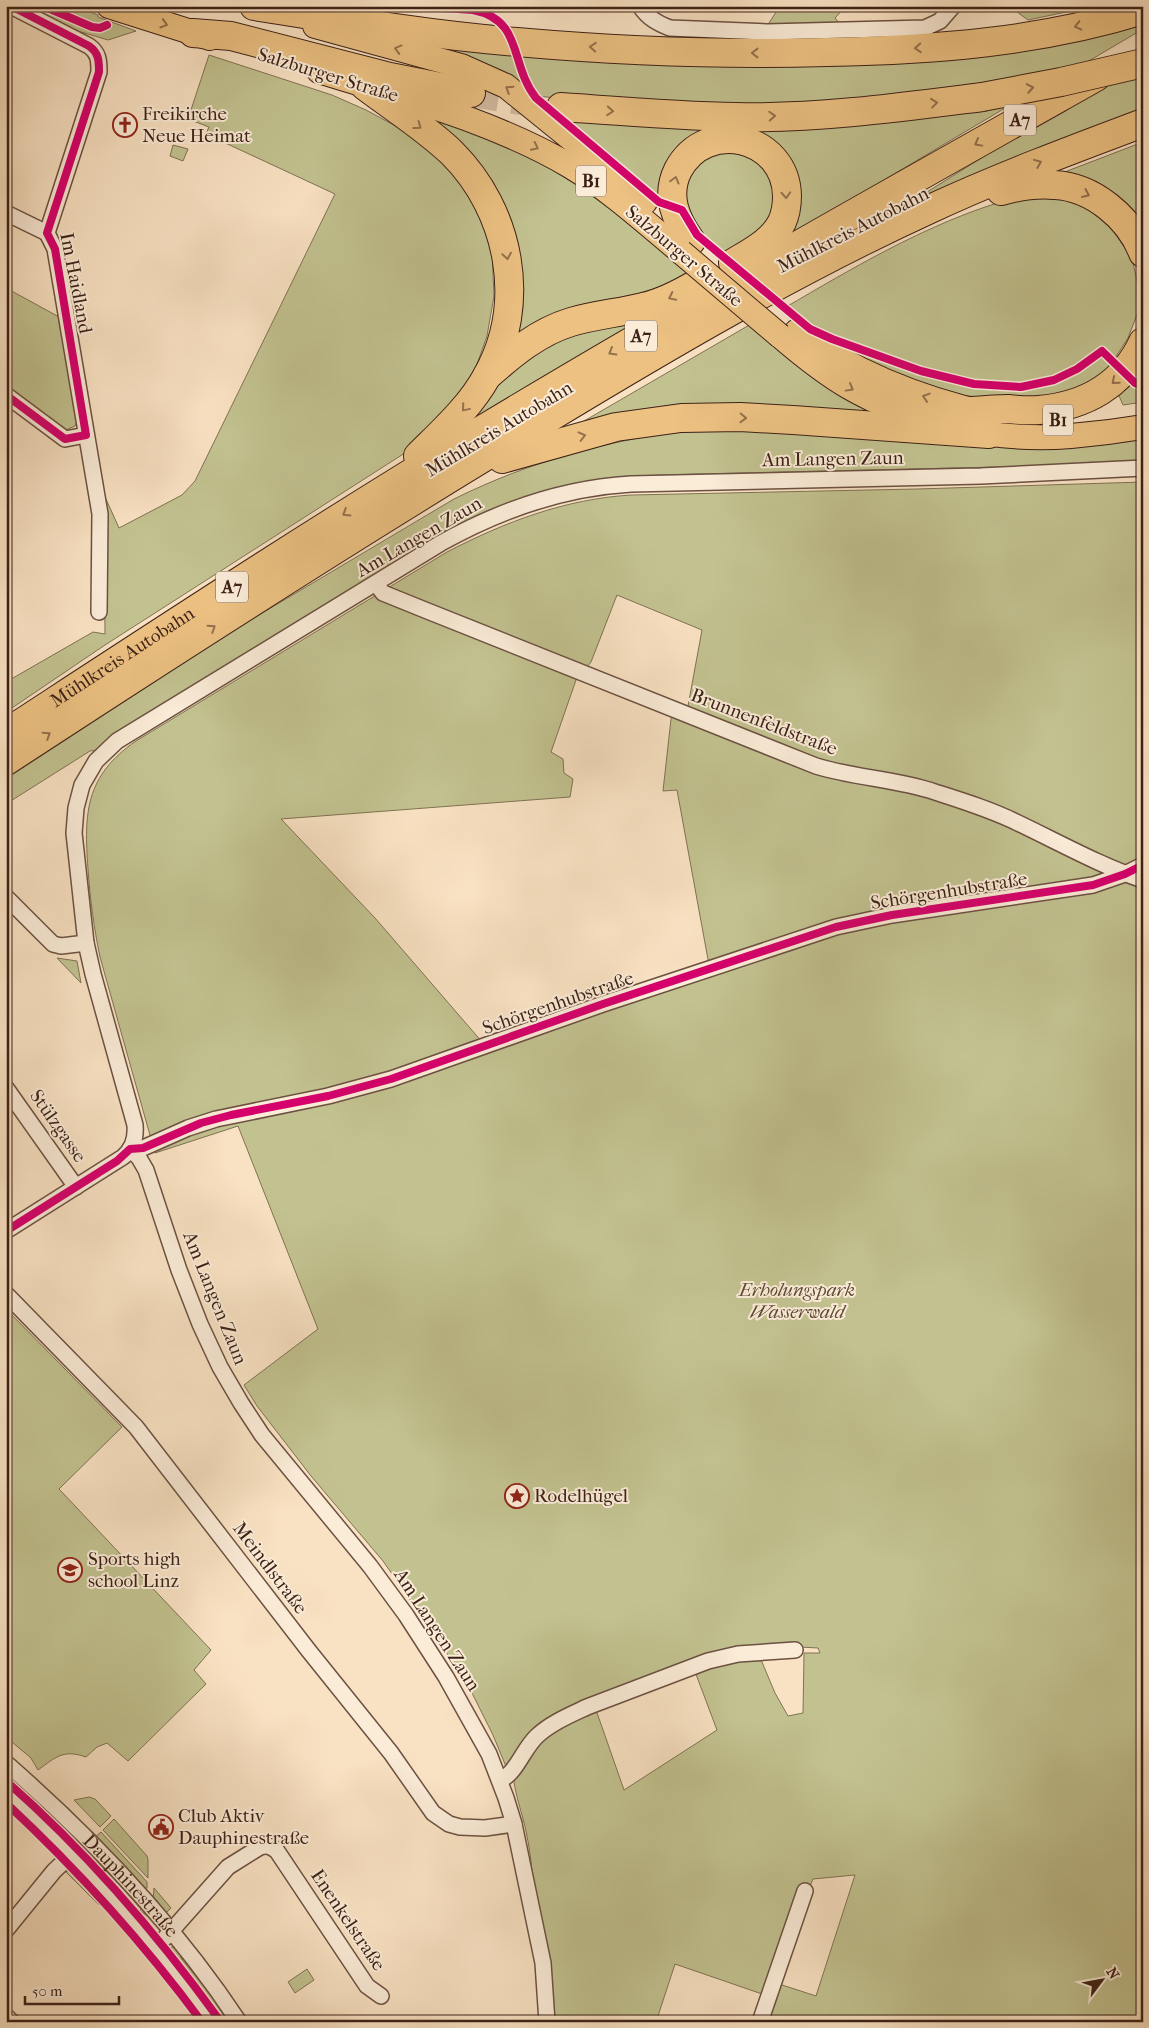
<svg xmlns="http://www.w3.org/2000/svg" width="1149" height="2028" font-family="'IM FELL French Canon',serif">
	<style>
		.green { fill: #c2c290; stroke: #807254; fill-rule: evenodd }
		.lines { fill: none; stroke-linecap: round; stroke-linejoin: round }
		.highway-tunnel { stroke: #d3bba1; stroke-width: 28; stroke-dasharray: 28 14; stroke-linecap: butt }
		.street-casing { stroke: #6c5142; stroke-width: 18 }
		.secondary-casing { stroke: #3d2117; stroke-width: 24 }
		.primary-casing { stroke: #3d2117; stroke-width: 26 }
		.highway-casing { stroke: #3d2117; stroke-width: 30 }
		.street { stroke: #fbecd8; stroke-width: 15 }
		.secondary { stroke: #fbecd8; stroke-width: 21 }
		.primary { stroke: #ecc182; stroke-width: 24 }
		.highway { stroke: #ecc182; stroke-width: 28 }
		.primary-bridge-casing { stroke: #3d2117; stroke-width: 26; stroke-linecap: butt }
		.highway-bridge-casing { stroke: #3d2117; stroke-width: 30; stroke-linecap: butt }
		.primary-bridge { stroke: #ecc182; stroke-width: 24 }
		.highway-bridge { stroke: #ecc182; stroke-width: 28 }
		.cycleway-casing { stroke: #fbecd8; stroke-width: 11 }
		.cycleway { stroke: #d6006c; stroke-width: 8 }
		.oneway { stroke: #94714c }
		.labels { text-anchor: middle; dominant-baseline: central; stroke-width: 4; stroke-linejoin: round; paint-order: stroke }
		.shield { fill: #fbecd8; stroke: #765e51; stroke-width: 1 }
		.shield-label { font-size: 18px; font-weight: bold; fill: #3d2117 }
		.street-label { font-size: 19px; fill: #3d2117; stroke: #fbecd8 }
		.poi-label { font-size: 19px; fill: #3d2117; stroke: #fbecd8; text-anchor: start }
		.park-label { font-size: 19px; font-style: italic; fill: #5e4935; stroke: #fbecd8 }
	</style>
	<rect width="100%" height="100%" fill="#f9e2c3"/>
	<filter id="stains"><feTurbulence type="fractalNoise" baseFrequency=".004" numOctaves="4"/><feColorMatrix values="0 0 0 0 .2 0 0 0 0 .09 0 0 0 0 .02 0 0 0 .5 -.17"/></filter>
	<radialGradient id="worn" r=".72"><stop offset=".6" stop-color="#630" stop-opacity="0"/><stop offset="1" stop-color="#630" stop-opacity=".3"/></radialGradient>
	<path class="green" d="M26 6H75L98 15V17L136 31 108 40 78 31Z
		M780 6H846L835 18 842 26H767Z
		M1009 6H1095L1028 20Z
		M1143 19V29L1065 75 857 104 656 108 537 96 353 31 723 61Z
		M209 55 332 95 366 110 401 129 427 146 450 166 485 224 492 251 494 296 487 336 476 367 454 403 408 451 105 645 6 712V682L93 632 105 634 104 532 106 499 119 528 182 495 195 481 335 194 206 134 209 127 188 119Z
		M1143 78V113L871 227 1090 90Z
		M388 99 541 157 593 191 695 277 506 351 507 225Z
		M1012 104 776 244 798 208 735 129 663 198 656 197 611 157 554 111Z
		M1143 142V238L1062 173Z
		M173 145 188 149 183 161 170 156Z
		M717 151 748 153 765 168 776 191 772 225 729 258C720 250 707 242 700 232 675 197 678 170 717 151Z
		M1032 195 1070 199 1095 212 1111 228 1132 258 1138 286V312L1128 338 1115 358 1105 371 1090 382 1056 396 999 400 962 395 913 383 823 339 786 307C851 269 917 230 988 206 1002 201 1018 198 1032 195Z
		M6 288 61 318 78 420 75 426 66 430 6 390Z
		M666 307 449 433 478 399 545 342Z
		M751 324 901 420 560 435Z
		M1143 358V402L1123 405 1116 389Z
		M694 429 1143 435V461L1037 466 659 475 598 480 556 488 501 508 99 750 90 751 6 804V779L232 631 454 499C533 460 607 441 694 429Z
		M1143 482V2022H764L776 1983 816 1996 855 1875 813 1879 810 1886H803L765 1995 675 1964 656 2022H556L550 2019C550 2009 551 1999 550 1989 548 1956 538 1924 532 1892 531 1885 533 1879 532 1873 531 1859 529 1845 526 1831 524 1820 512 1784 514 1776 524 1739 564 1722 595 1707L624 1790 717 1730 694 1669 759 1655 775 1693 788 1716 803 1713 804 1653H820L818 1648 780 1646 730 1651 652 1676 558 1715 536 1731 507 1769 493 1735 468 1685 427 1624 383 1561 311 1476 257 1406 244 1385 318 1329 238 1126 155 1153 100 957C94 928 90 899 88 869 84 813 85 776 136 741L447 552C505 522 565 499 631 495L917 489ZM617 595 702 630 686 717 673 712 671 719 663 791 677 790 709 965 483 1043 375 918 281 819 570 797 573 779 564 773 563 759 551 752 576 680 591 662Z
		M57 958 77 961 81 983Z
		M6 1309 122 1427 59 1489 211 1650 194 1670 206 1684 128 1761 107 1743 97 1747 86 1757C63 1749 56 1757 38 1770L31 1758 6 1737Z
		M6 1769 31 1791 33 1798 111 1876 117 1877 153 1920 140 1911 141 1909 117 1882 113 1885 6 1780Z
		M89 1797 95 1799 111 1816 100 1827 74 1800Z
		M114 1819 147 1856 148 1860V1878L103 1830Z
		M101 1832 147 1882V1888L143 1890 94 1838Z
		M65 1871 73 1872 101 1902 99 1905Z
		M154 1888 171 1908 164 1915 153 1902Z
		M172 1947H175L182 1954 181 1958 204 1986H209L211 1990 210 1994 228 2022H222L169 1950Z
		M307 1969 314 1980 295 1993 288 1982Z"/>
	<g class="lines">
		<path class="highway-tunnel" d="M471 93 539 104"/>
		<defs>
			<g id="street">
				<path d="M11 6 89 46C99 53 99 61 99 72L47 233 55 249 100 514 99 612"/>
				<path d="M640 6C648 18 657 23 670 28L767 32 925 28 940 21 953 6"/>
				<path d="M6 213 47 233"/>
				<path d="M6 395 65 439 86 435"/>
				<path d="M376 584 383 593 425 610 816 766C855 778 896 779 935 792 963 801 992 810 1018 823 1060 843 1099 865 1143 880"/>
				<path d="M6 897 53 944 61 946 86 943"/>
				<path d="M6 1088 76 1187"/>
				<path d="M130 1149 143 1148 188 1128 216 1119 328 1096 391 1079 603 1004 836 927 892 915 1093 885 1125 874 1143 865"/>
				<path d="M130 1149 139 1158 146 1170 179 1270 200 1324 220 1367 241 1403 262 1435 370 1566 406 1615 446 1677 489 1754 506 1798 514 1824 543 1963 547 2022"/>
				<path d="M6 1231 123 1157C133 1149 136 1137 135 1125L93 974 86 943 74 833 76 808 82 785 96 761 117 741 441 543C500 510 563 488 631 484L981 476 1143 468"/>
				<path d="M6 1294 136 1427 309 1651 391 1753 433 1813 449 1824 460 1827 485 1828 514 1824"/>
				<path id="s1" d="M6 1763C93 1839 175 1925 239 2022"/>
				<path d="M500 1780C516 1774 523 1749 537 1736 551 1723 570 1715 587 1707L708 1661 738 1654 795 1650"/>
				<path d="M6 1930 54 1871 71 1855"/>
				<path d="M165 1938 228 1867 260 1847C267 1845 271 1846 277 1851L367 1986 381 1996"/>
				<path d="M6 2016 12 2022"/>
				<path d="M760 2022 805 1891"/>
			</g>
			<path id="secondary" d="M6 1792C81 1863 152 1937 211 2022"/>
			<path id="primary" d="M109 6 210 38
				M315 26 461 66 506 86 601 163 645 202
				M319 71C402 97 496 122 570 166 610 190 645 222 681 252
				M797 331C855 374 921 399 992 415
				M780 336C801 354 823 372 847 386 914 425 994 442 1071 436 1095 434 1119 431 1143 427"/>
			<g id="highway">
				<path d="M254 6C341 20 429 35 517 42 620 51 724 55 827 52 933 50 1041 42 1143 10"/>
				<path d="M193 33 231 36 390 77 471 93"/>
				<path d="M365 86C394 108 426 128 452 153 510 211 528 303 487 376 470 407 443 431 418 456"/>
				<path d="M561 107C619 111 678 116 736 117 816 119 903 107 982 97"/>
				<path d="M1001 191C1019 186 1036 183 1055 185 1093 187 1130 218 1143 253"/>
				<path d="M691 241C676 220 665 196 678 170 706 117 786 136 787 196 787 205 786 213 782 222 773 241 751 252 733 263"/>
				<path d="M487 376C512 354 538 332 571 322 594 315 619 313 643 307 662 303 679 294 696 284"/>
				<path d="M973 411C984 410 996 409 1008 409 1018 410 1028 411 1039 410 1085 406 1123 385 1143 342"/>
				<path d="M502 459 616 427 681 418 740 417 793 420 989 434"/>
				<path id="s2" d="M6 733C161 632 316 530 475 434 679 311 888 194 1096 77"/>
				<path d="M6 761C182 646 359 532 539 424 666 347 795 271 930 209 999 177 1071 150 1143 123"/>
			</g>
		</defs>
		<use href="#street" class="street-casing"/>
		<use href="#secondary" class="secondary-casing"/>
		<use href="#primary" class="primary-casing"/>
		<use href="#highway" class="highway-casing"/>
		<use href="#street" class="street"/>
		<use href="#secondary" class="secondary"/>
		<use href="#primary" class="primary"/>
		<use href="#highway" class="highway"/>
		<defs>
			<path id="primary-bridge" d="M681 252 780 336"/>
			<path id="highway-bridge" d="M982 97 1061 82 1143 63"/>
		</defs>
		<use href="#primary-bridge" class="primary-bridge-casing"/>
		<use href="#highway-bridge" class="highway-bridge-casing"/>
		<use href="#primary-bridge" class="primary-bridge"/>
		<use href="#highway-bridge" class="highway-bridge"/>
		<defs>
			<path id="cycleway" d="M43 6 92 27 100 28 107 25
				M411 6 473 10C524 20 509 64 536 98L659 202 682 210 697 235 810 329 832 339 921 371 974 384 1021 387 1054 380 1077 369 1102 351 1135 383 1143 386
				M6 395 65 439 86 435 55 249 47 233 99 72C99 61 99 53 89 46L11 6
				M6 1231 117 1161 130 1149 143 1148 201 1123 231 1115 328 1096 391 1079 603 1004 836 927 892 915 1093 885 1125 874 1143 865
				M6 1781C87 1852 158 1935 221 2022
				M6 1803C78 1870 143 1942 202 2022"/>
		</defs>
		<use href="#cycleway" class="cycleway-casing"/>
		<use href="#cycleway" class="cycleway"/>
	</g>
	<defs><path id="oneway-chevron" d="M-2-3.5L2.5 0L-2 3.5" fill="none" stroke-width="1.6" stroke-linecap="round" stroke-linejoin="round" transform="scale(1.25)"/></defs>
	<g class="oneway">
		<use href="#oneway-chevron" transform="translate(164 24) rotate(17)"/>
		<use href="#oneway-chevron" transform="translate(1078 26) rotate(167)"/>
		<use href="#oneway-chevron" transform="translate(593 47) rotate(-176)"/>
		<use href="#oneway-chevron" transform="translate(918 48) rotate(176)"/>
		<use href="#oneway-chevron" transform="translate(398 49) rotate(-165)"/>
		<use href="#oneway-chevron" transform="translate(755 53) rotate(180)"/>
		<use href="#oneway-chevron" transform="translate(1030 88) rotate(-10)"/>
		<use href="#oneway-chevron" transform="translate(509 89) rotate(-147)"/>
		<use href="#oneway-chevron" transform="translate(934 103) rotate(-7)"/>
		<use href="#oneway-chevron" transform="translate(610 111) rotate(4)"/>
		<use href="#oneway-chevron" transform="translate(772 116) rotate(-3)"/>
		<use href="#oneway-chevron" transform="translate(418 126) rotate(36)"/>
		<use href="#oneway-chevron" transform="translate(978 143) rotate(151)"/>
		<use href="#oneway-chevron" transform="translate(535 147) rotate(26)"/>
		<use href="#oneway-chevron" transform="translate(1038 163) rotate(-22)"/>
		<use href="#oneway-chevron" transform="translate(675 180) rotate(-75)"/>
		<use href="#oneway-chevron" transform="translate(1086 194) rotate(24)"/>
		<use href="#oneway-chevron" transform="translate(786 195) rotate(87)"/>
		<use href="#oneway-chevron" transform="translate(507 256) rotate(81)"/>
		<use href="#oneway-chevron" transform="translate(672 297) rotate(154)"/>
		<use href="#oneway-chevron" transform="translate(612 352) rotate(150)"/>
		<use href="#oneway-chevron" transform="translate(1115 381) rotate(140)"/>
		<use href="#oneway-chevron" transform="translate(850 388) rotate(29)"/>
		<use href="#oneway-chevron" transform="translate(926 397) rotate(-162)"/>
		<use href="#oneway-chevron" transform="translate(465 408) rotate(130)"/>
		<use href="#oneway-chevron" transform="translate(743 418) rotate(2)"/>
		<use href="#oneway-chevron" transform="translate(582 436) rotate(-14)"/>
		<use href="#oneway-chevron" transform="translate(346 513) rotate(148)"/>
		<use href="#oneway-chevron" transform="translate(212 628) rotate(-33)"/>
		<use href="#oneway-chevron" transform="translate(47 735) rotate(-33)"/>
	</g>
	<defs>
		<symbol id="church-ring" viewBox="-11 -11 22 22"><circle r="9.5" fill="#fbecd8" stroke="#8f2418" stroke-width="1.5"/><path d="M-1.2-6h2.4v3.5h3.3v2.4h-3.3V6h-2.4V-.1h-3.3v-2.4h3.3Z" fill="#8f2418"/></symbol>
		<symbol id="sight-ring" viewBox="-11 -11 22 22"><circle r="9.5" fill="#fbecd8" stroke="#8f2418" stroke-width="1.5"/><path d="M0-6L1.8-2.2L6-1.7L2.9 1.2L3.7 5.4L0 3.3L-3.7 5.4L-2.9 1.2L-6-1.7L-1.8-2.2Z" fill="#8f2418"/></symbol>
		<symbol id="school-ring" viewBox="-11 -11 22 22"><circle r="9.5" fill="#fbecd8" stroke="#8f2418" stroke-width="1.5"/><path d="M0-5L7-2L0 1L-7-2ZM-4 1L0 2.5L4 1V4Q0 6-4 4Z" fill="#8f2418"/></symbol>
		<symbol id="civic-ring" viewBox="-11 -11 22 22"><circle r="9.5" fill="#fbecd8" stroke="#8f2418" stroke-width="1.5"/><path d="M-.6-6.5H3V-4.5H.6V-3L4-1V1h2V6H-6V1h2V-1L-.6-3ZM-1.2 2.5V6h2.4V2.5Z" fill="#8f2418"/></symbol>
	</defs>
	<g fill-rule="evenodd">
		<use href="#church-ring" x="111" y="111" width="28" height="28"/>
		<use href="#sight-ring" x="503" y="1482" width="28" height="28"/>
		<use href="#school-ring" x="56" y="1556" width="28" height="28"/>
		<use href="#civic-ring" x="147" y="1813" width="28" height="28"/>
	</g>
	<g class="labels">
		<g class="shield">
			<rect x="1004" y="104.5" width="32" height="31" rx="4"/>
			<rect x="576" y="165.5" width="30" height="31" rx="4"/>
			<rect x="625" y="320.5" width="32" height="31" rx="4"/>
			<rect x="1043" y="404.5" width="30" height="31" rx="4"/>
			<rect x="216" y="571.5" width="32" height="31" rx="4"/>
		</g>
		<g class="shield-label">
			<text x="1020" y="120">A7</text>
			<text x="591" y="181">B1</text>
			<text x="641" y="336">A7</text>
			<text x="1058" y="420">B1</text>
			<text x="232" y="587">A7</text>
		</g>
		<g class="street-label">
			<text transform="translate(328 75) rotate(17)">Salzburger Straße</text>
			<text transform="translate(853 230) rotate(-27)">Mühlkreis Autobahn</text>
			<text transform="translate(684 256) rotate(40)">Salzburger Straße</text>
			<text transform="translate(76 283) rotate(79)">Im Haidland</text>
			<text transform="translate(499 429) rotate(-31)">Mühlkreis Autobahn</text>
			<text transform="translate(833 459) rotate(-1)">Am Langen Zaun</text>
			<text transform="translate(419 537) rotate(-30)">Am Langen Zaun</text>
			<text stroke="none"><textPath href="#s2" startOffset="139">Mühlkreis Autobahn</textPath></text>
			<text transform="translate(764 722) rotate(21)">Brunnenfeldstraße</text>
			<text transform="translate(949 891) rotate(-9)">Schörgenhubstraße</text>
			<text transform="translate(558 1003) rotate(-19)">Schörgenhubstraße</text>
			<text transform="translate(58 1126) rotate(55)">Stülzgasse</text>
			<text transform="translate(215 1298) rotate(68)">Am Langen Zaun</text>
			<text transform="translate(270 1568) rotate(53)">Meindlstraße</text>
			<text transform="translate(437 1630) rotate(57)">Am Langen Zaun</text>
			<text stroke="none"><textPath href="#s1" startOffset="175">Dauphinestraße</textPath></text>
			<text transform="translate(348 1920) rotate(56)">Enenkelstraße</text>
		</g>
		<g class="poi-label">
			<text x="142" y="114">Freikirche<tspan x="142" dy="22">Neue Heimat</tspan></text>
			<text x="534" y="1496">Rodelhügel</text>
			<text x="88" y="1559">Sports high<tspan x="88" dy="22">school Linz</tspan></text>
			<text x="178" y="1816">Club Aktiv<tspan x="178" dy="22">Dauphinestraße</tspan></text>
		</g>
		<g class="park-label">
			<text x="797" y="1290">Erholungspark<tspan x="797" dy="22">Wasserwald</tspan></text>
		</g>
	</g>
	<rect width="1149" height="2028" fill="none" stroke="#f9e2c3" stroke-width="25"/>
	<rect x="8" y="8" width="1134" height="2013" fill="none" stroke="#3d2117" stroke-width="2.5"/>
	<rect x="12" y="12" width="1124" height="2003" fill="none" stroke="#3d2117"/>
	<g transform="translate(1102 1980) rotate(58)" stroke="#fbecd8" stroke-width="4" paint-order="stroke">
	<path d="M0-4L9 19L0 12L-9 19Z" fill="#3d2117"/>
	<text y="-8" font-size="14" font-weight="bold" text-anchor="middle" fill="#3d2117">N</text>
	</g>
	<path d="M25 1996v8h94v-8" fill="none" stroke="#3d2117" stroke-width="2.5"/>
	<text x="32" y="1996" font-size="15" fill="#3d2117" stroke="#fbecd8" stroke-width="4" paint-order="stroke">50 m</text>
	<rect width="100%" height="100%" filter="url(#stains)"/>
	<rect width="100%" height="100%" fill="url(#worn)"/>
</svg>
